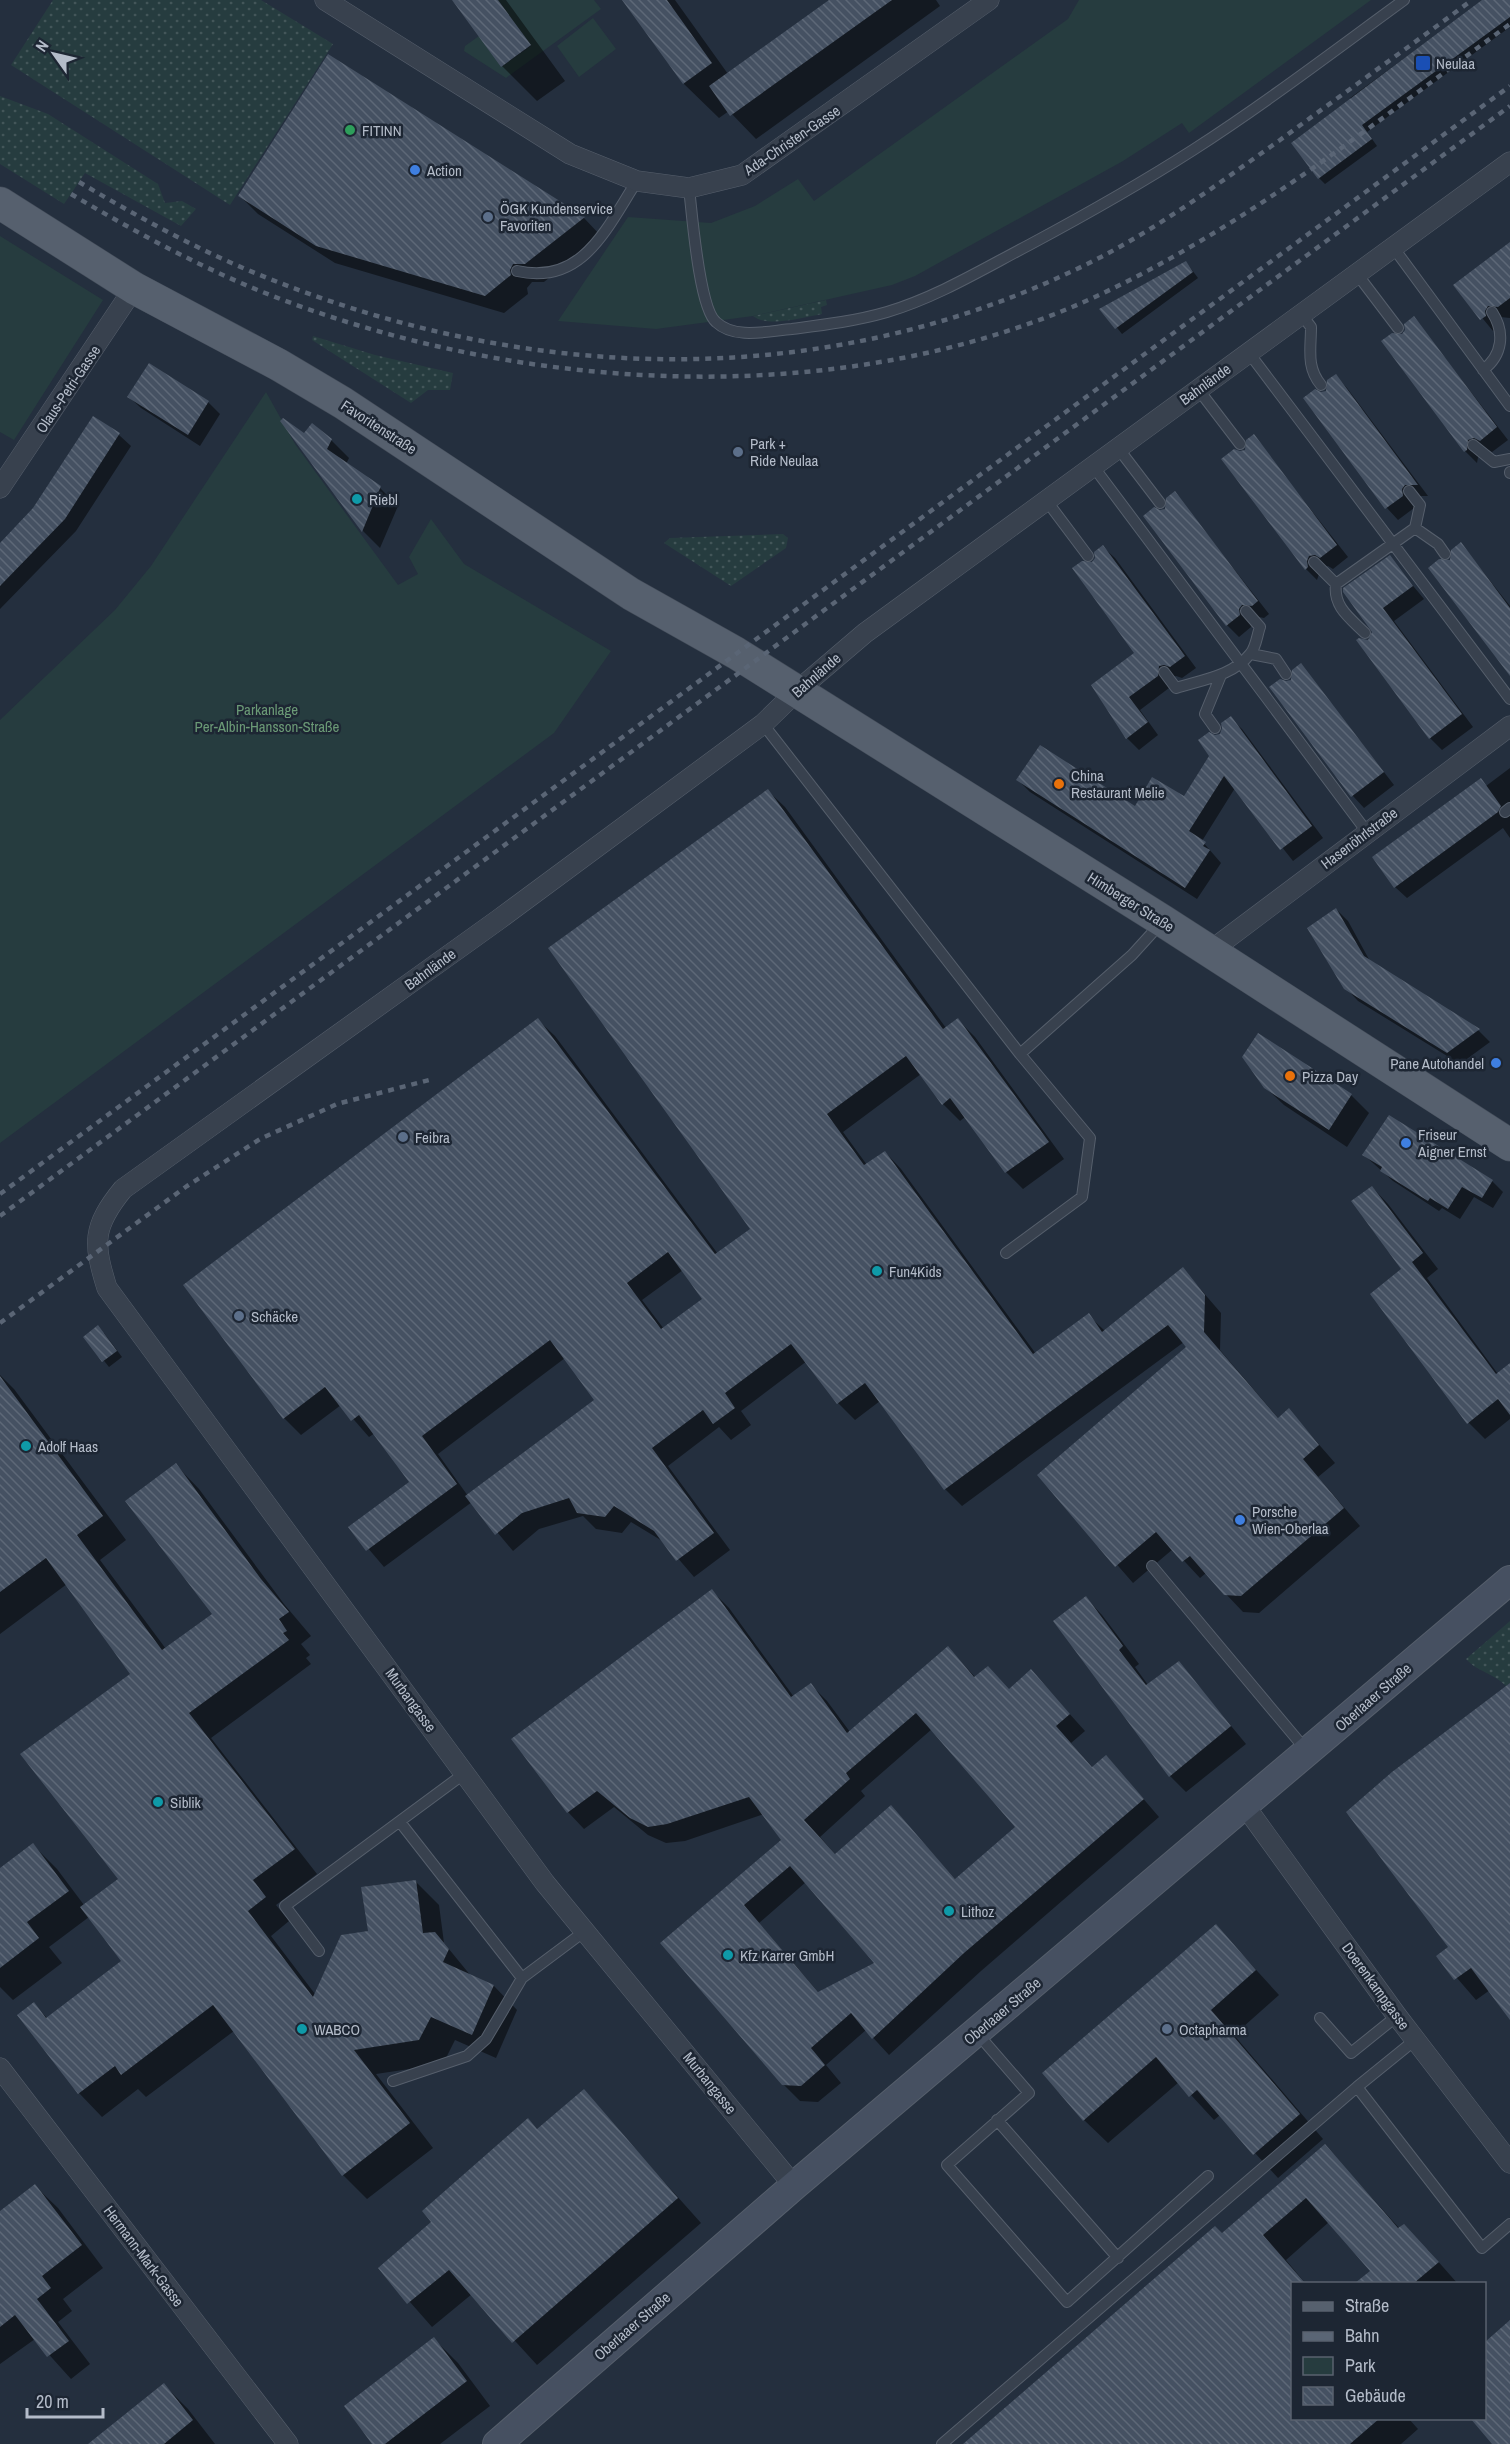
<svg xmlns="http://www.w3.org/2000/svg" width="1510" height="2444" font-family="'Archivo Narrow',sans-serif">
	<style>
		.grass { fill: url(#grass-dots) }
		.park { fill: #263c3f }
		.shadow { fill: #0007; fill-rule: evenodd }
		.building { fill: url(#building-back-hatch); fill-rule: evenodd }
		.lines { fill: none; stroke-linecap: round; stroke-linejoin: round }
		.service-casing { stroke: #565f6c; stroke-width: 12 }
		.minor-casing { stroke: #565f6c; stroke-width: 21 }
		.secondary-casing { stroke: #565f6c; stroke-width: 30 }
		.primary-casing { stroke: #414a57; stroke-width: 33 }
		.service { stroke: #38414e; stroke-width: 10 }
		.minor { stroke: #38414e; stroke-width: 20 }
		.secondary { stroke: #465061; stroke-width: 28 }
		.primary { stroke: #56606e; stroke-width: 32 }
		.rail { stroke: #5a6575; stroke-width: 4.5; stroke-dasharray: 6 6; stroke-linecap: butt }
		.transit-dot { fill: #1a4fb4; stroke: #1d2633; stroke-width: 2 }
		.leisure-dot { fill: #2e9e5b; stroke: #1d2633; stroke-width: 2 }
		.shop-dot { fill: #3f7fe0; stroke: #1d2633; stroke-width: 2 }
		.service-dot { fill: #5c6f8a; stroke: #1d2633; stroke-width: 2 }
		.culture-dot { fill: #0f9aa8; stroke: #1d2633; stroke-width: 2 }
		.food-dot { fill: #e8710a; stroke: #1d2633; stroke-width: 2 }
		.labels { text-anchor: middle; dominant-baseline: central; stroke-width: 5; stroke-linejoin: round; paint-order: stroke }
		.poi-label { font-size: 15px; fill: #b4bcc9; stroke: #1d2633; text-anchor: start }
		.street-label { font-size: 15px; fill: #b4bcc9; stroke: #1d2633 }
		.park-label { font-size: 15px; fill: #6b9a76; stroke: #1d2633 }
	</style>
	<defs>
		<pattern id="grass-dots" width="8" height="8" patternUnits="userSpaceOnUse" patternTransform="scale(1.5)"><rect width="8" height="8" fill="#263c3f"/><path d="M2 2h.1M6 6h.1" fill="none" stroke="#435659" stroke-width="1.8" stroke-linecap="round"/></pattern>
		<pattern id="building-back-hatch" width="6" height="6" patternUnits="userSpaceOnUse" patternTransform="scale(1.5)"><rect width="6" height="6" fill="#455162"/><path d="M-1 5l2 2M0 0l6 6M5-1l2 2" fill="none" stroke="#5d6877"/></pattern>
	</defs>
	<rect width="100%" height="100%" fill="#242f3e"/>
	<path class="grass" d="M53 0H261L333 44 230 205 11 65Z
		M0 96 48 114 158 184 165 203 182 201 196 209 181 226 85 173 64 204 0 164Z
		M826 300 827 305 821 307 822 314C804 317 768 328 753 316Z
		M313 336 375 355 453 373 450 390H428L411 403 312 340Z
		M783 534 788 538 786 548 731 586 664 543 670 538Z
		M1510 1621V1683L1506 1686C1494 1673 1477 1672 1466 1659Z"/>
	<path class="park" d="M498 0H594L601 9 506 78 464 51 465 46 479 36 501 67 531 46Z
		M1079 0H1371L1189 133 1182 123 1123 161 915 276 892 285 753 316 656 329 558 321 628 217 711 223 755 206 798 179 814 201 1068 19Z
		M593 18 616 49 579 77 557 46Z
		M0 236 103 300 14 440 0 432Z
		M266 392 295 444 398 585 418 574 409 557 431 519 464 564 611 651 554 733 0 1143V720L115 610 151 566Z"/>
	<path class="shadow" d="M455 0H506L565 81 537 101 502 66Z
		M624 0H675L728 74 832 0H936L940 6 756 139 729 111 719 118 684 84Z
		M1484 0H1510V27L1367 132 1377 146 1325 184 1319 178 1352 101 1350 98Z
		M328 56 584 218 601 236 544 282H532L527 288 528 294 504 313 335 263 258 214 240 196Z
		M1510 244V318L1500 317 1497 328 1493 331 1455 285Z
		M1186 262 1198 278 1122 334 1102 309Z
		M1414 318 1508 440 1492 452 1486 449 1479 452 1477 463 1465 451 1403 336Z
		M1336 376 1347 388 1428 496H1417L1413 501 1414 508 1398 520 1387 508 1305 399 1327 392Z
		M129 397 208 402 220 414 200 446 141 408Z
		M93 418 119 435 131 446 76 531 0 609V545L34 509Z
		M282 421 304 435 331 440 349 458 346 464 380 488 398 506 380 548 363 531Z
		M1253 436 1348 557 1333 569 1328 566 1321 568 1317 580 1306 569 1240 453 1246 451Z
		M1175 493 1269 614 1264 618 1254 616 1250 622 1251 627 1239 637 1227 625 1166 510Z
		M1461 544 1510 606V674L1451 561Z
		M1103 547 1115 558 1196 668 1182 678 1176 676 1170 678 1169 688 1140 710 1158 735 1139 750 1127 738 1093 685 1137 654 1093 564Z
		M1389 557 1424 599 1394 621 1473 727 1442 750 1430 738 1368 642 1374 631Z
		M1301 665 1394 785 1364 808 1353 796 1286 683 1292 681Z
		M1230 718 1242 729 1323 838 1293 861 1235 788 1202 841 1221 863 1197 899 1030 792 1018 780 1135 808 1184 798 1211 756 1215 737 1221 735Z
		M1510 768V838L1503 828 1407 898 1395 887 1486 786Z
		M768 791 785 807 946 1028 958 1020 975 1037 1064 1159 1023 1189 1006 1172 965 1117 960 1121 943 1104 921 1074 843 1132 867 1165 885 1152 901 1169 1036 1354 1088 1315 1105 1331 1183 1269 1221 1313 1220 1350 1279 1419 1289 1410 1335 1463 1318 1477 1360 1526 1259 1613 1243 1612 1206 1573 1200 1578 1173 1549 1133 1583 1039 1475 1188 1347 1184 1342 962 1506 945 1489 880 1401 855 1420 838 1403 807 1361 741 1411 751 1425 731 1440 719 1427 668 1466 730 1550 694 1577 664 1542 631 1522 622 1533 596 1529 583 1516 539 1529 513 1551 472 1502 384 1567 350 1527 411 1482 375 1433 369 1437 341 1405 301 1435 284 1418 538 1020 555 1036 718 1254 752 1229ZM683 1270 704 1299 664 1329 642 1300ZM565 1358 596 1400 468 1496 438 1454Z
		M1336 909 1348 921 1371 963 1479 1031 1490 1042 1460 1064 1358 1001 1346 988Z
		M1265 1087 1351 1095 1369 1113 1347 1147 1284 1105Z
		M1364 1155 1492 1181 1503 1192 1493 1208 1474 1197 1460 1219 1442 1208 1439 1211 1393 1181Z
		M1372 1187 1388 1204 1438 1269 1427 1278 1498 1374 1510 1365V1419L1485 1439 1469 1423 1372 1294 1403 1270Z
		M104 1333 122 1357 109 1367 85 1337Z
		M0 1375 14 1389 126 1540 100 1560 166 1649 214 1614 176 1465 199 1489 284 1604 311 1636 301 1644 310 1655 306 1658 311 1664 211 1738 317 1874 276 1905 289 1921 271 1936 315 1994 415 1881 439 1905 444 1943 471 1976 494 1986 517 2010 496 2058 455 2040 443 2064 376 2074 433 2148 367 2199 343 2175 234 2031 146 2097 138 2089 102 2117 79 2093 34 2004 48 2019 123 1962 89 1917 49 1947 62 1963 13 2000 0 1987V1870L33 1845 57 1869 84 1905 120 1879 132 1674 67 1584 0 1634Z
		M712 1591 729 1608 794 1697 811 1685 827 1701 850 1732 948 1648 976 1678 1009 1690 1031 1671 1085 1731 1071 1743 1093 1768 1122 1774 1159 1817 981 1971 889 2055 866 2030 826 2065 841 2083 818 2102 800 2101 783 2084 663 1944 783 1840 764 1814 685 1841 666 1843 648 1835 614 1807 584 1829 568 1812ZM932 1729 1017 1827 956 1880 891 1807 836 1855 820 1837 865 1796 861 1791ZM806 1882 876 1963 819 1993 759 1923Z
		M1086 1598 1102 1615 1139 1664 1135 1667 1148 1685 1179 1663 1246 1744 1186 1792 1170 1776Z
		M1510 1691V2017L1490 1990 1476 2000 1438 1956 1450 1947Z
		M1216 1926 1279 1995 1234 2035 1323 2139 1278 2178 1220 2115 1214 2120 1179 2082 1108 2143 1084 2120Z
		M583 2091 701 2223 537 2365 472 2294 432 2327 380 2268Z
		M1325 2146 1400 2229 1428 2250 1458 2284H1358L1372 2271 1329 2222 1286 2260 1306 2284H1292V2418H1408L1418 2429 1401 2444H965L1223 2235Z
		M35 2186 58 2208 103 2268 63 2299 72 2311 58 2322 90 2364 71 2379 35 2339 0 2364V2213Z
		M1510 2322V2444H1494L1484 2418V2344Z
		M434 2339 458 2363 490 2406 440 2444H374Z
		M164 2385 188 2409 215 2444H91Z"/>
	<path class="building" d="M452 0H498L531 45 501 67Z
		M622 0H667L712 63 683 84Z
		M829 0H892L730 116 709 86Z
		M1482 0H1510V17L1362 125 1372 139 1318 179 1291 143Z
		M328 54 585 217 525 264H513L510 270 511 275 485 296 316 246 238 196Z
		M1510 242V298L1498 307 1488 306 1485 311 1486 316 1480 320 1453 285Z
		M1186 261 1193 272 1115 329 1099 309Z
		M1414 316 1497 427 1480 441 1474 438 1468 440 1467 450 1464 452 1381 341 1392 333 1402 334 1405 330 1404 324Z
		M149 363 209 401 188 435 127 397Z
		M1336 374 1418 485H1405L1402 489 1403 496 1385 509 1303 398 1315 389 1321 392 1326 391 1327 380Z
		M93 416 120 433 65 519 0 586V543L33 508Z
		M283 418 304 433 312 423 332 439 327 449 381 486 362 532 280 421Z
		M1254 434 1337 545 1320 558 1315 555 1309 556 1307 561 1308 567 1305 570 1221 459 1234 449 1240 451 1245 450 1246 440Z
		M1175 491 1258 601 1252 606 1242 605 1239 609 1240 615 1226 626 1143 516 1154 507 1160 510 1165 509 1166 498Z
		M1461 542 1510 608V676L1428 568 1439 559 1450 560 1451 550Z
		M1103 545 1185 656 1170 667 1164 665 1159 666 1158 676 1129 697 1148 722 1126 739 1091 685 1134 653 1072 568 1082 561 1092 562 1095 558 1094 552Z
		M1390 555 1413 586 1383 608 1462 714 1429 739 1356 640 1359 638 1368 640 1372 632 1343 592V588Z
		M1301 663 1384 772 1351 797 1269 687 1280 679 1286 681 1291 680 1292 670Z
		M1231 716 1312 826 1280 850 1224 776 1189 831 1206 842 1203 846 1210 850 1185 888 1016 780 1040 745 1135 806 1152 777 1184 796 1209 756 1198 740 1209 732 1215 735 1220 734 1222 728 1221 723Z
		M1481 778 1501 806 1498 812 1394 888 1372 857Z
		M768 789 943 1029 958 1018 1049 1142 1005 1173 950 1098 942 1105 906 1056 827 1114 864 1165 885 1151 1033 1354 1089 1313 1102 1332 1183 1267 1205 1295 1204 1332 1278 1418 1289 1408 1319 1445 1303 1459 1344 1508 1241 1596 1224 1595 1190 1556 1182 1562 1156 1532 1115 1567 1037 1475 1186 1347 1168 1325 944 1490 865 1383 837 1404 791 1344 725 1393 735 1408 713 1424 703 1410 652 1448 714 1533 676 1561 654 1531 614 1506 605 1517 577 1513 569 1498 522 1513 495 1535 465 1496 594 1400 550 1340 422 1436 457 1484 366 1551 348 1527 409 1482 359 1415 351 1421 325 1387 283 1419 183 1285 538 1018 715 1254 750 1229 548 948ZM668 1252 702 1299 661 1329 627 1283Z
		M1336 908 1364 956 1480 1029 1447 1053 1344 989 1307 928Z
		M1258 1033 1352 1094 1329 1130 1264 1088 1242 1057Z
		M1389 1115 1493 1180 1482 1198 1462 1187 1448 1209 1430 1198 1428 1201 1380 1171 1382 1167 1362 1155Z
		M1372 1186 1423 1253 1412 1262 1496 1374 1510 1363V1415L1498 1399 1467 1424 1370 1294 1401 1269 1351 1201Z
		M98 1325 117 1351 102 1362 83 1337Z
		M0 1376 103 1516 77 1535 162 1650 212 1614 125 1501 176 1463 261 1579 289 1612 279 1619 287 1631 283 1633 289 1640 189 1713 295 1849 253 1880 266 1897 248 1911 313 1997 341 1935 368 1931 361 1887 416 1880 423 1933 435 1932 449 1949 443 1962 494 1985 472 2035 431 2017 419 2040 354 2050 410 2123 342 2176 213 2005 121 2075 115 2066 78 2094 17 2015 34 2002 46 2018 121 1961 80 1907 118 1879 20 1754 130 1674 46 1558 0 1592Z
		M712 1589 791 1697 811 1683 847 1733 948 1646 974 1677 988 1666 1009 1689 1031 1669 1070 1714 1056 1726 1092 1767 1106 1755 1144 1799 964 1953 872 2039 851 2013 811 2048 825 2065 801 2086 782 2085 660 1943 781 1840 749 1797 667 1824 648 1827 630 1818 597 1791 567 1813 511 1739ZM916 1713 1015 1827 955 1879 891 1805 835 1854 804 1820 850 1779 846 1773ZM790 1866 874 1963 818 1992 744 1905Z
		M1086 1596 1123 1646 1119 1650 1146 1685 1179 1661 1231 1726 1169 1777 1053 1621Z
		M1510 1683V2020L1471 1968 1454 1980 1436 1956 1448 1947 1346 1812 1392 1772Z
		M33 1843 69 1891 27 1922 39 1938 0 1968V1868Z
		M1216 1924 1256 1970 1211 2010 1300 2114 1253 2155 1197 2090 1189 2097 1156 2057 1083 2121 1042 2073Z
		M584 2089 678 2198 512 2343 449 2270 407 2304 378 2268 431 2222 422 2211 528 2118 537 2129Z
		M1325 2144 1398 2228 1404 2224 1439 2262 1414 2283H1355L1370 2271 1306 2198 1263 2235 1305 2283H1293V2418H1380L1350 2444H963L1215 2226 1222 2233Z
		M35 2184 82 2245 42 2276 51 2288 37 2299 69 2341 47 2357 15 2315 0 2327V2211Z
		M1510 2320V2444H1492L1470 2418H1485V2342Z
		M434 2337 467 2381 385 2444H372L344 2406Z
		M164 2383 193 2420 164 2444H88Z"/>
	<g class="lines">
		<defs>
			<path id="service" d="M689 188C692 213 699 308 716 322 735 340 768 331 792 329 823 325 856 321 887 312 937 297 983 269 1029 245 1085 215 1140 184 1193 150 1266 103 1334 51 1404 0
				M1393 247 1510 406
				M517 271C583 286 607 227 637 181
				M1357 274 1398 328
				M1301 314 1311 327C1311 349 1306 367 1321 385
				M1249 353 1510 699
				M1483 370C1503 355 1505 332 1492 312
				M1198 389 1240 444
				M1473 445 1494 462 1510 459
				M1118 448 1160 503
				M1093 466 1367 832
				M1510 472V473
				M1046 500 1088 556
				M1415 528 1438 544 1445 554
				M1314 562 1336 584 1415 528 1420 505 1409 491
				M1336 584C1333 607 1350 618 1365 633
				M1251 654 1276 659 1286 674
				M1164 672 1176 688C1201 680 1233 676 1250 654 1256 648 1257 635 1260 627L1246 611
				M763 724 1020 1054 1132 955 1162 922
				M1215 728 1205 714 1221 675
				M1505 812 1510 808
				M1006 1253 1082 1197 1090 1138 1020 1054
				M1152 1566 1306 1750
				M400 1822 522 1978 585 1931
				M319 1951 285 1906 465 1773
				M1320 2018 1351 2053 1397 2016
				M977 2033 1029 2093 947 2165 1067 2302 1208 2176
				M1415 2040 1357 2087 1482 2248 1510 2224
				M393 2081 467 2056 486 2039 522 1978
				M997 2120 1118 2258
				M942 2444 1357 2087"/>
			<path id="minor" d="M325 0 570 154 637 181 689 188 742 175 989 0
				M0 488 134 288
				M1209 952 1510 726
				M1245 1806 1397 2016 1510 2163
				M0 2068 288 2444
				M794 2186 545 1883 107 1288C93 1243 92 1227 123 1189L498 920 763 724 797 691 865 633 1510 162"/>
			<path id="secondary" d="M497 2444 794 2186 1510 1580"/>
			<path id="primary" d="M0 203 134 288 279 365 343 403 631 594 736 653 1163 921 1510 1145"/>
		</defs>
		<use href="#service" class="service-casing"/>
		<use href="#minor" class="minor-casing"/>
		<use href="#secondary" class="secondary-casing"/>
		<use href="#primary" class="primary-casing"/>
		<use href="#service" class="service"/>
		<use href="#minor" class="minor"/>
		<use href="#secondary" class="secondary"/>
		<use href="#primary" class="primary"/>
		<path class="rail" d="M79 182C140 218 203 253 270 279 541 387 839 392 1101 257 1164 224 1222 181 1280 140 1344 93 1409 47 1472 0
			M71 194C132 230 194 264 260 291 516 394 842 414 1097 296 1247 226 1377 121 1510 24
			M0 1194 1510 86
			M0 1216 1510 106
			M0 1323 187 1186 260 1139 337 1104 433 1079"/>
	</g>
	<rect class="transit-dot" x="1415" y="55" width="16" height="16" rx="3"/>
	<circle class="leisure-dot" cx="350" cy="130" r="6"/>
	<g class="shop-dot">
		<circle cx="415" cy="170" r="6"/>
		<circle cx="1496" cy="1063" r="6"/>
		<circle cx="1406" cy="1143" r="6"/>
		<circle cx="1240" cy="1520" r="6"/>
	</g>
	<g class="service-dot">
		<circle cx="488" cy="217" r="6"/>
		<circle cx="738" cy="452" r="6"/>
		<circle cx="403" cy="1137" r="6"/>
		<circle cx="239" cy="1316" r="6"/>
		<circle cx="1167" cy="2029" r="6"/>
	</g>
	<g class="culture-dot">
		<circle cx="357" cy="499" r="6"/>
		<circle cx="877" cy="1271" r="6"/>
		<circle cx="26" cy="1446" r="6"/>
		<circle cx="158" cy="1802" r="6"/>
		<circle cx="949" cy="1911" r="6"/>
		<circle cx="728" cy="1955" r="6"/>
		<circle cx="302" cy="2029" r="6"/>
	</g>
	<g class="food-dot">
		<circle cx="1059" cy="784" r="6"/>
		<circle cx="1290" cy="1076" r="6"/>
	</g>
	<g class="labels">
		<g class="poi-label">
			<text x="1436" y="63">Neulaa</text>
			<text x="362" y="130">FITINN</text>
			<text x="427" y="170">Action</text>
			<text x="500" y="208">ÖGK Kundenservice<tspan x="500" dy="17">Favoriten</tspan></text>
			<text x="750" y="443">Park +<tspan x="750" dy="17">Ride Neulaa</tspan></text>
			<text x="369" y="499">Riebl</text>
			<text x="1071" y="775">China<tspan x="1071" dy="17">Restaurant Melie</tspan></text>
			<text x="1484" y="1063" text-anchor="end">Pane Autohandel</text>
			<text x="1302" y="1076">Pizza Day</text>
			<text x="1418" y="1134">Friseur<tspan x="1418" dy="17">Aigner Ernst</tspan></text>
			<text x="415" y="1137">Feibra</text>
			<text x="889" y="1271">Fun4Kids</text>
			<text x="251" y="1316">Schäcke</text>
			<text x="38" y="1446">Adolf Haas</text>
			<text x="1252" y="1511">Porsche<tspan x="1252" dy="17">Wien-Oberlaa</tspan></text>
			<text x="170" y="1802">Siblik</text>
			<text x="961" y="1911">Lithoz</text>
			<text x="740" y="1955">Kfz Karrer GmbH</text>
			<text x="314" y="2029">WABCO</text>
			<text x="1179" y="2029">Octapharma</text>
		</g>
		<g class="street-label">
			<text transform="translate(792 140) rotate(-34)">Ada-Christen-Gasse</text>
			<text transform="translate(1205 384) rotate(-36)">Bahnlände</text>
			<text transform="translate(68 389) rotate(-56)">Olaus-Petri-Gasse</text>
			<text transform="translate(379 427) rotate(33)">Favoritenstraße</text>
			<text transform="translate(816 675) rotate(-41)">Bahnlände</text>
			<text transform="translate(1359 838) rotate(-37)">Hasenöhrlstraße</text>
			<text transform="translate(1131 902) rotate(32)">Himberger Straße</text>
			<text transform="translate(430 969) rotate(-36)">Bahnlände</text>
			<text transform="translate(1373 1697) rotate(-41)">Oberlaaer Straße</text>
			<text transform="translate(411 1700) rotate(54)">Murbangasse</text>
			<text transform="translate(1376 1986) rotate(54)">Doerenkampgasse</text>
			<text transform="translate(1002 2011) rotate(-40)">Oberlaaer Straße</text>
			<text transform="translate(710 2083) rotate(51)">Murbangasse</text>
			<text transform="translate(144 2256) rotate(53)">Hermann-Mark-Gasse</text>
			<text transform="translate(632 2326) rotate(-41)">Oberlaaer Straße</text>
		</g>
		<g class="park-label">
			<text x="267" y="709">Parkanlage<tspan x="267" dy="17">Per-Albin-Hansson-Straße</tspan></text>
		</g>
	</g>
	<rect x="1291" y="2282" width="195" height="138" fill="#1d2633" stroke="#59626f" stroke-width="1.5"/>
	<rect x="1303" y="2302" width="30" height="9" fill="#56606e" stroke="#59626f" stroke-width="1.5"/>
	<text x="1345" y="2312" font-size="18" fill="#b4bcc9">Straße</text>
	<rect x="1303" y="2332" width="30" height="9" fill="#5a6575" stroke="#59626f" stroke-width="1.5"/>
	<text x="1345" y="2342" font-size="18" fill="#b4bcc9">Bahn</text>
	<rect x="1303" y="2357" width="30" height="18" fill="#263c3f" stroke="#59626f" stroke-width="1.5"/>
	<text x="1345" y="2372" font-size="18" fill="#b4bcc9">Park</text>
	<rect x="1303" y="2387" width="30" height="18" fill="url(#building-back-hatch)" stroke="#59626f" stroke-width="1.5"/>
	<text x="1345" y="2402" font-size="18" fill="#b4bcc9">Gebäude</text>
	<g transform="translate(54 54) rotate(304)" stroke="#1d2633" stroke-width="4.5" paint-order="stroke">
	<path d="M0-4.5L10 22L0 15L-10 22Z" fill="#b4bcc9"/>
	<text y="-9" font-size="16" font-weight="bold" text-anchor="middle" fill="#b4bcc9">N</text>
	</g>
	<path d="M27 2408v9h76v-9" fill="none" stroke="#b4bcc9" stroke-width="3"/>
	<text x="36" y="2408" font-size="18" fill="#b4bcc9" stroke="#1d2633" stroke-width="4.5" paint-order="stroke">20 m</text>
</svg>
